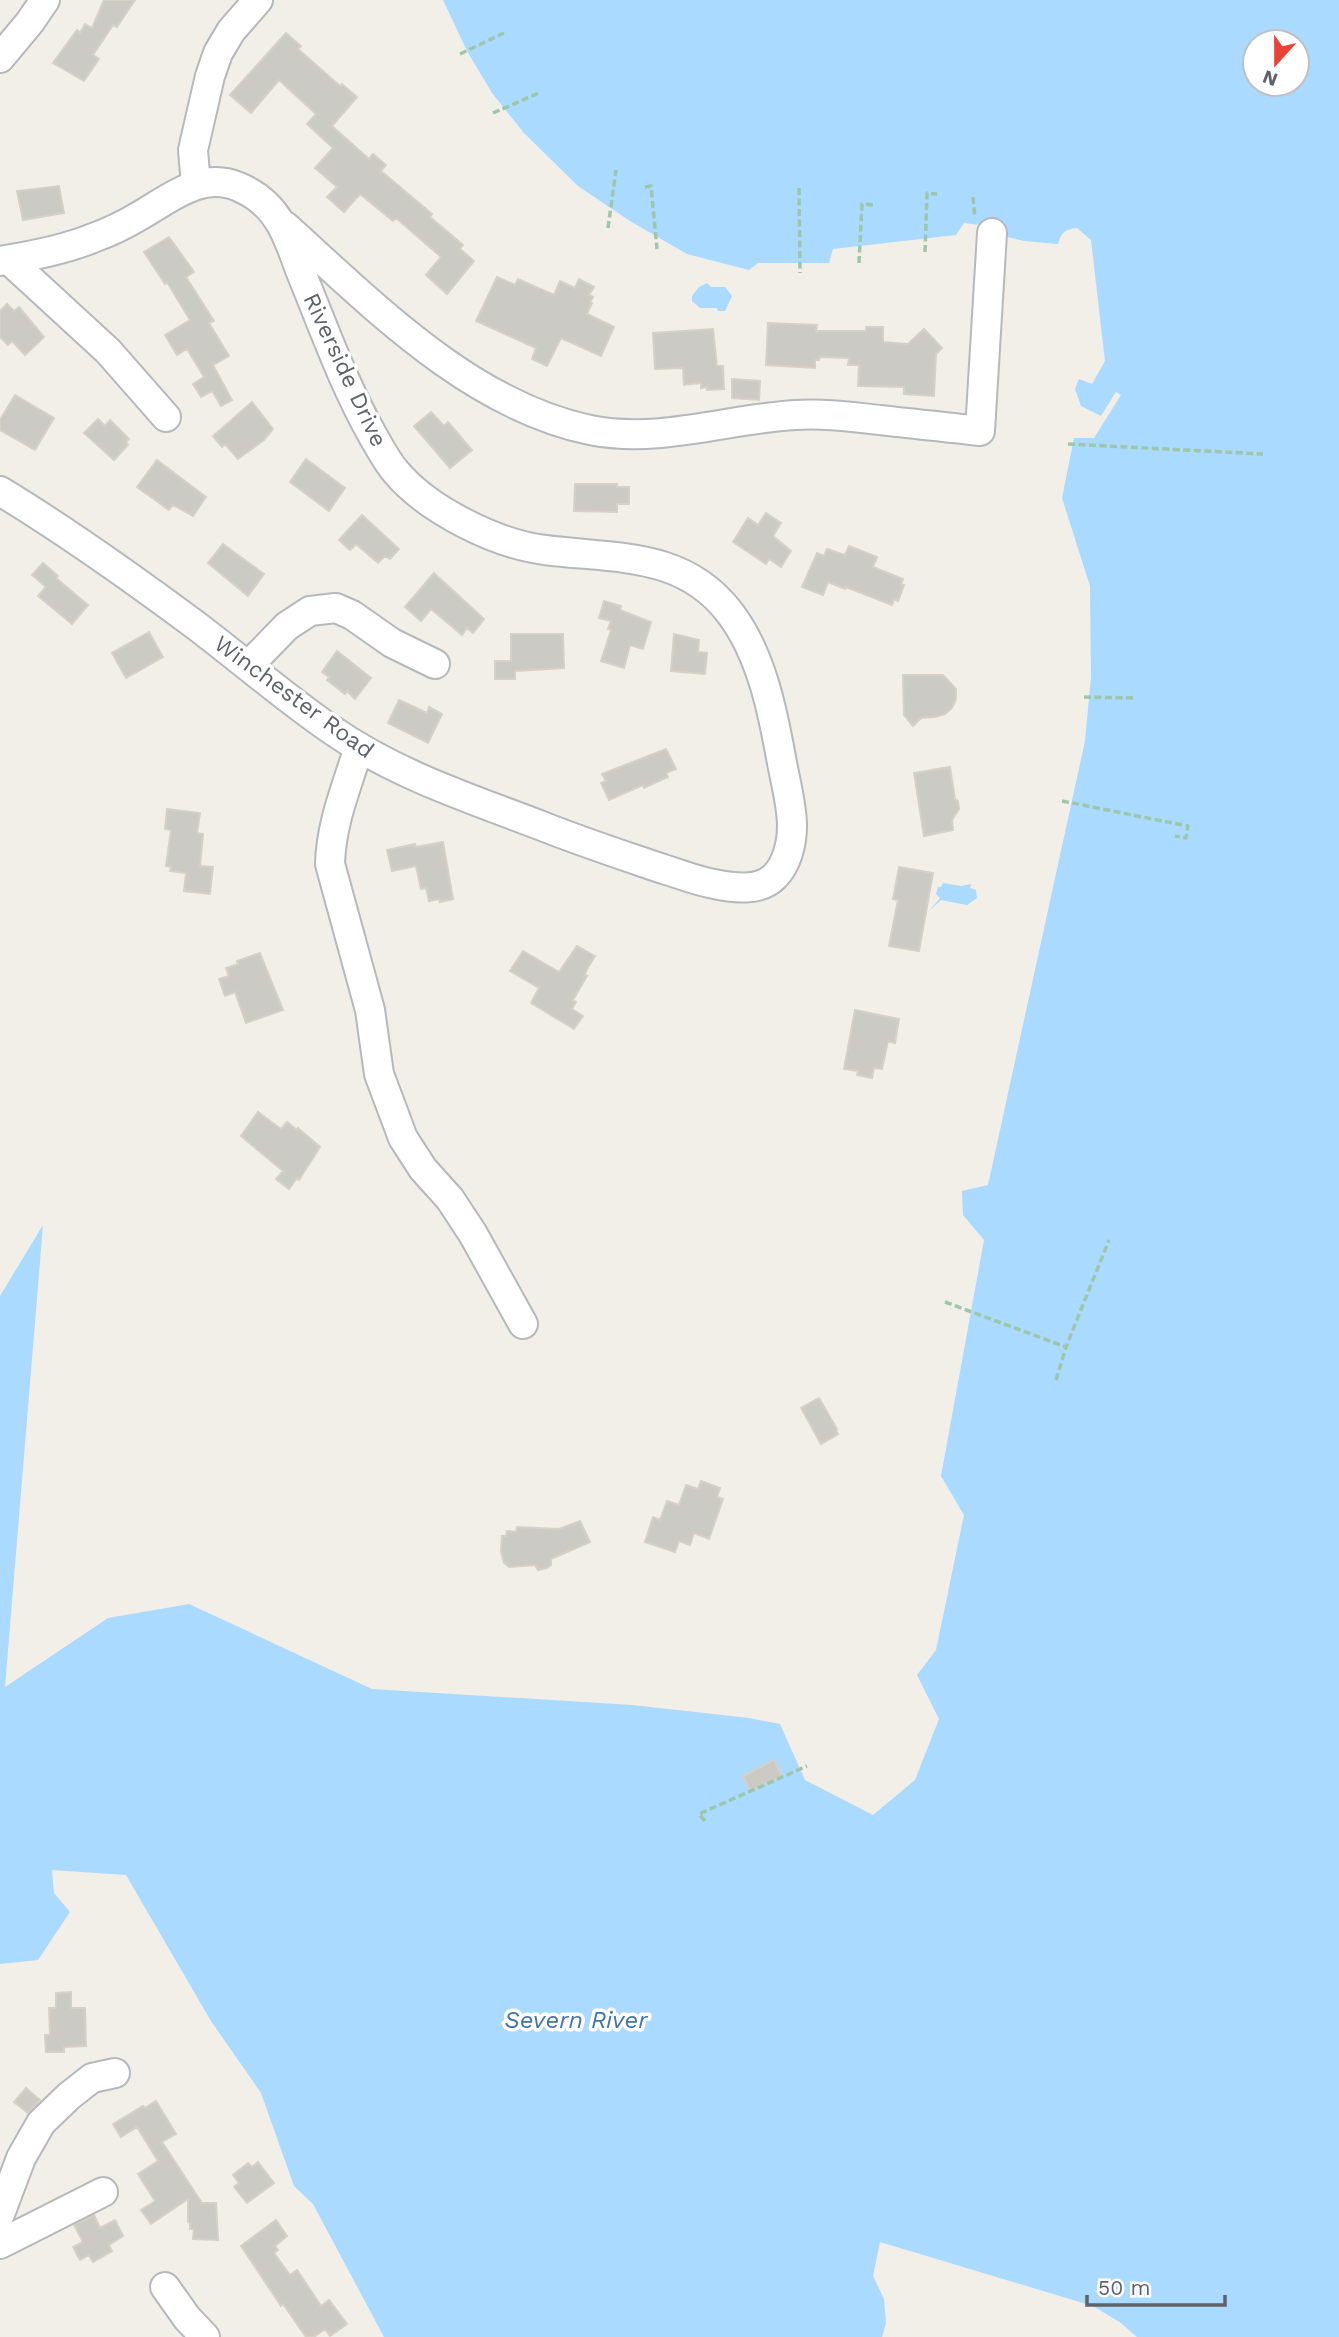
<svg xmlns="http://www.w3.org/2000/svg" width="1339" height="2337" font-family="'Work Sans',sans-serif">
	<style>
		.water { fill: #aadaff; fill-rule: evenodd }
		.building { fill: #cccac5; stroke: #d6d1c6; stroke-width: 2 }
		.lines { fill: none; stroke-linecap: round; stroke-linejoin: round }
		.minor-casing { stroke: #b5b8bc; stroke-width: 32 }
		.path { stroke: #9cc7a9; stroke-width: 3.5; stroke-dasharray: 7 3.5; stroke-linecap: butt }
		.minor { stroke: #fff; stroke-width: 28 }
		.labels { text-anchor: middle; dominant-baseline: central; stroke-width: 7; stroke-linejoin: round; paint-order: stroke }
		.street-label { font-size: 23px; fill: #5f6368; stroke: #fff }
		.water-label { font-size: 24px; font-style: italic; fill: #4174aa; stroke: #fff }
	</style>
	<rect width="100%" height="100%" fill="#f1efe8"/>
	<path class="water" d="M443 0H1339V2337H1137L1121 2323 1093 2306 880 2242 873 2276 884 2299 886 2323 882 2337H384L313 2204 294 2186 261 2093 211 2021 126 1875 52 1870 54 1893 70 1912 38 1960 0 1964V1296L43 1225 5 1687 108 1618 189 1604 372 1689 632 1705 749 1718 780 1724 805 1780 873 1815 915 1780 939 1719 917 1675 936 1650 964 1515 941 1476 984 1240 963 1215 962 1191 988 1185 1085 741 1091 677 1090 586 1062 498 1074 438H1094L1121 395 1116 392 1101 416 1081 406 1075 389 1079 379 1092 384 1105 361 1091 240 1077 228C1065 229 1061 233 1058 244L1024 241 992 233 980 225 964 223 956 235 833 249 829 263H758L749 270 687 254 630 221 578 186 524 133 492 93 467 51ZM1255 42H1297V84H1255Z
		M707 283 711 287H725L732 296 725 311H718L717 308H700L692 301V296L699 287Z
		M943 883 961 886 971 884 970 888 976 890 977 898 967 905 941 900 929 911 940 898 936 894 938 887H941Z"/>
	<path class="building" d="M104 0H135L117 27 113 25 93 55 99 59 84 81 53 63 77 30 80 33 85 24 92 28Z
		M286 33 301 46 298 49 340 86 342 84 357 97 332 126 369 159 373 154 386 165 381 171 432 214 430 217 463 245 460 249 474 261 447 294 426 275 441 257 396 218 393 221 360 194 344 212 327 197 337 187 315 168 333 148 307 124 316 114 279 80 251 113 230 95Z
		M59 186 64 213 23 220 17 191Z
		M169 237 194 272 186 277 214 321 209 323 229 356 213 365 232 400 221 406 212 391 201 397 193 384 204 377 187 349 177 355 165 335 190 320 167 282 165 284 144 252Z
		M497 277 515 285 518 279 554 295 560 281 575 288 579 279 594 287 589 295 593 297 590 302 592 303 587 314 614 327 601 356 561 338 547 366 532 359 536 348 476 321Z
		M7 304 14 311 19 307 44 337 25 355 12 341 8 345 0 337V311Z
		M768 323 817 325 816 331H866V327H883V342L908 344 924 329 942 348 936 354 934 396 904 394V387L858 386 859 365H848L849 358 820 357 819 360H815V368L766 365Z
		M713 329 717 366H723L724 389 707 390V387L701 388V383L684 385 683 368 655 369 653 333Z
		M732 379 760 381 759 400 732 398Z
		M15 395 54 418 35 450 0 430V420Z
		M252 402 273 429 264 440 238 459 225 444 222 447 213 436Z
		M431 412 444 426 448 422 472 450 450 468 414 426Z
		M98 419 105 426 110 420 129 439 126 442 128 445 114 460 84 433Z
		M306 459 345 488 329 511 290 482Z
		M157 460 206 497 193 516 173 505 169 510 137 487Z
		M575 484H617V487H629V504H617V512L574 511Z
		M766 513 781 523 773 536 791 551 781 567 769 559 766 564 733 542 748 518 758 525Z
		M362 515 399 549 390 559 385 556 378 563 356 544 350 550 339 540Z
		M223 544 264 574 248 596 208 563Z
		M849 546 877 557 873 567 903 579 901 584 904 585 898 601 894 599 892 605 846 587 845 589 828 582 823 595 802 587 817 553 824 556 827 549 845 555Z
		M43 563 58 576 56 578 88 605 72 624 38 596 46 587 32 575Z
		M434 573 484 619 473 633 467 628 462 635 431 609 421 621 405 607Z
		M604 601 621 606 620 610 651 622 643 649 630 645 624 668 601 661 611 630 608 629 611 621 599 618Z
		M149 632 163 657 126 678 112 653Z
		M511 634H563L564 668 515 671V679H495V661H511Z
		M674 634 699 640 698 652 707 653 705 674 671 671Z
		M337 651 371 678 355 699 347 691 345 694 327 680 329 677 322 672Z
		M903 675H943L956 689V699L952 708 945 714 935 717 921 718 913 726 904 715Z
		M399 700 427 713 429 707 442 714 428 743 388 723Z
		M666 749 676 769 666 773 668 777 644 788 643 785 609 800 601 783 606 781 602 774Z
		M950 767 955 799 958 801 959 809 952 820 953 830 924 836 914 773Z
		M167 809 200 813 197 833 203 834 200 866 213 867 210 894 184 891 186 873 170 871 171 867 166 866 171 830 165 829Z
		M443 842 453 899 440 902 439 899 429 901 426 888 421 889 416 866 392 871 387 850 415 844 416 847Z
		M899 867 933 873 919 951 889 946 898 900 893 899Z
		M577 946 595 956 587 969 585 975 587 976 573 1000 576 1002 572 1009 583 1016 574 1029 531 1003 539 988 510 971 523 951 559 972Z
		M260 953 283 1010 246 1023 235 992 225 996 219 979 229 976 226 968 238 964 237 961Z
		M855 1010 899 1019 895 1043 888 1041 882 1069 874 1068 872 1078 857 1075 858 1071 844 1069Z
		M258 1112 281 1129 287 1122 297 1130 298 1128 320 1147 299 1180 297 1178 289 1189 276 1179 283 1171 241 1136Z
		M819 1398 837 1429 836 1430 838 1434 821 1444 801 1408Z
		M701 1481 720 1488 717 1497 723 1499 709 1539 694 1533 690 1545 679 1541 675 1552 645 1542 653 1517 660 1520 667 1501 679 1505 686 1485 698 1489Z
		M580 1521 590 1542 551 1559V1565L547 1568 538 1570 535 1565 509 1567 504 1563 501 1551 502 1536H506L507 1531 516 1532 517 1527 559 1529Z
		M774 1760 782 1776 750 1791 743 1776Z
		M71 1992V2008H85L86 2046 64 2047V2052H46L45 2035H50L49 2008H56V1993Z
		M26 2088 40 2100 28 2113 14 2102Z
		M156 2101 176 2134 162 2142 202 2203H216L218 2240 193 2239 194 2229H190V2223L188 2222V2199L151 2224 141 2210 155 2201 138 2174 158 2161 137 2127 121 2137 113 2124 143 2106 145 2108Z
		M258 2162 274 2183 247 2203 234 2187 239 2183 233 2175 248 2163 252 2167Z
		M94 2215 100 2228 115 2220 123 2236 109 2245 112 2251 93 2262 89 2255 80 2260 73 2247 83 2242 74 2225Z
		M276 2220 287 2236 275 2246 278 2250 274 2253 290 2275 297 2270 321 2306 329 2300 347 2324 330 2336 325 2329 314 2337H306L283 2304 281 2306 241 2246Z"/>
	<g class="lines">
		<defs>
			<path id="minor" d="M0 58 30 22 45 0
				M196 185 193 150 210 76 218 53 231 31 258 0
				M285 226C373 305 470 405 590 430 659 444 727 419 795 415 823 413 852 417 880 420 913 424 947 427 980 431L992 233
				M9 260 108 351 166 417
				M0 261C31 256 64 250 93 238 110 232 126 224 141 215 172 197 202 171 239 187 255 194 270 206 279 221 288 235 294 254 300 270 323 326 343 383 373 436 380 448 387 462 396 472 428 510 496 544 545 550 614 559 683 551 730 613 762 655 773 713 782 763 786 784 792 806 792 826 792 843 787 864 775 876 760 892 734 888 714 884 697 881 680 874 663 869 622 855 582 842 542 826 469 798 394 774 329 728 283 696 239 658 194 624 132 578 66 531 0 491
				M248 666 287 626 310 611 336 608 352 615 392 643 435 664
				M359 747C347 786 331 823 330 864L370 1010 379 1074 403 1138 423 1169 450 1199 473 1234 523 1324
				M0 2214 21 2158 41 2123 69 2096 92 2078 115 2073
				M0 2244 103 2192
				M165 2287 187 2318 205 2337"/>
		</defs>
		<use href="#minor" class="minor-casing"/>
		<path class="path" d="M460 54 504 33
			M493 113 541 92
			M645 187 651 186 657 249
			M799 188 800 273
			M973 197 975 218
			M608 228 616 170
			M925 252 927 193 937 194
			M859 263 862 204 873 205
			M1068 444 1263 454
			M1084 697 1135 698
			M1062 801 1188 826 1186 838 1175 836
			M945 1302 1066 1347 1109 1240
			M1056 1380 1066 1347
			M705 1821 699 1814 807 1766"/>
		<use href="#minor" class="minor"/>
	</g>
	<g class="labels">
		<g class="street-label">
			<text transform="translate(345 370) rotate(65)">Riverside Drive</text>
			<text transform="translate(294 697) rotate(36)">Winchester Road</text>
		</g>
		<g class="water-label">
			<text x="576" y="2020">Severn River</text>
		</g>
	</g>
	<g transform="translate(1276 63) rotate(201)"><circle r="33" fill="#ffffff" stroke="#bfc1c3" stroke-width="2"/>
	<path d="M0-5L12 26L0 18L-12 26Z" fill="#ea4335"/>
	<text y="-10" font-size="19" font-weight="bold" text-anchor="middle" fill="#5f6368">N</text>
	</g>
	<path d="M1087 2295v10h138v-10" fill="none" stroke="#5f6368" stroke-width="3.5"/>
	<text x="1098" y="2295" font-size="21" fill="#5f6368" stroke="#ffffff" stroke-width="5" paint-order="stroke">50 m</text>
</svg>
